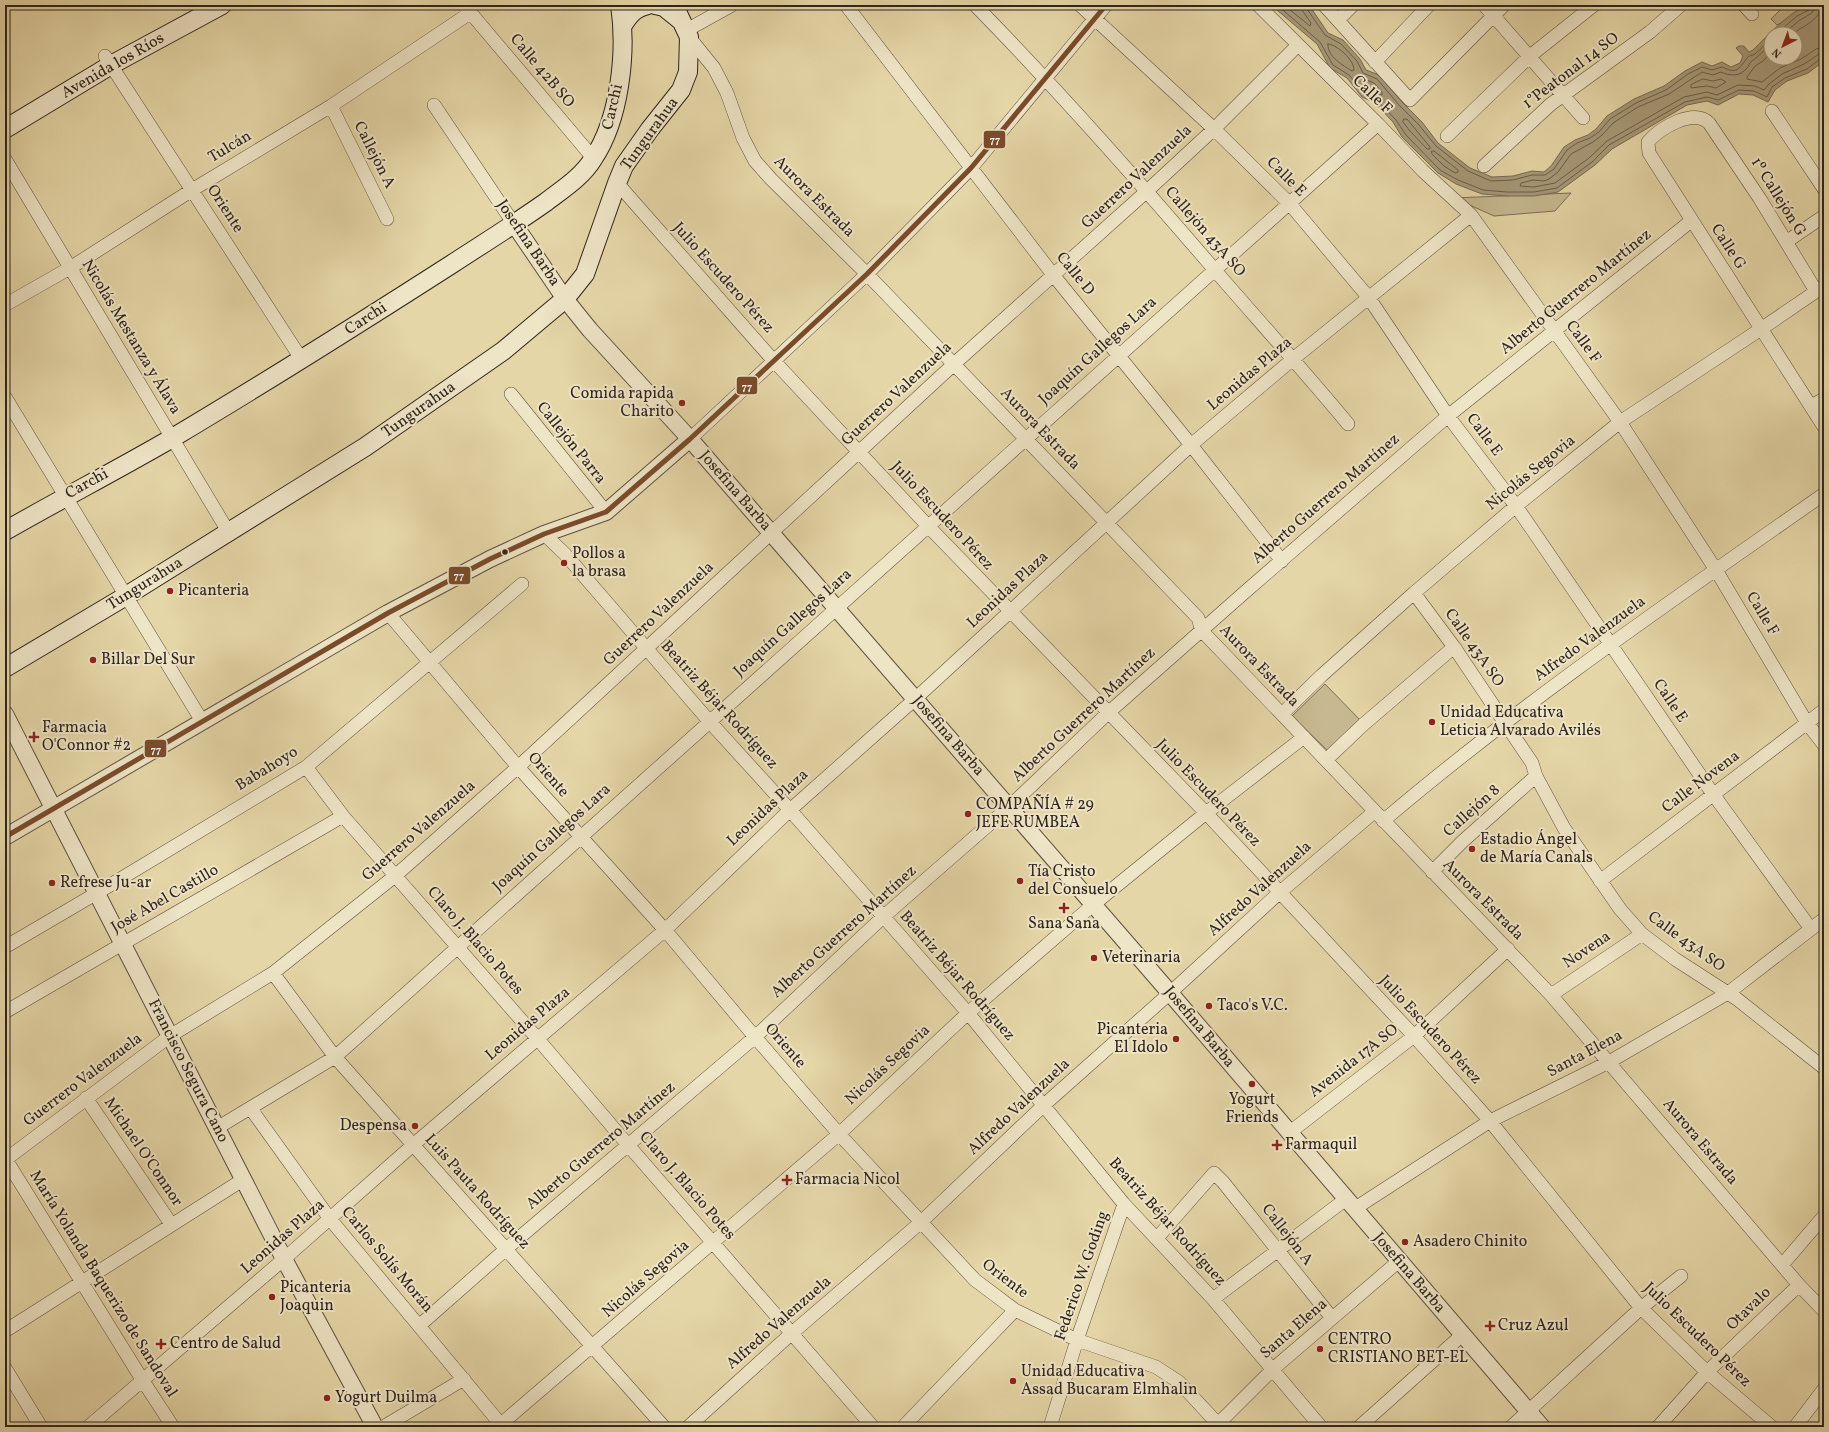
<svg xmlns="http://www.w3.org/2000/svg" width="1829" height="1432" font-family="Vollkorn,serif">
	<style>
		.green { fill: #c6b890; stroke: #7a6e56 }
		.water { fill: #a79978; stroke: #776a54; fill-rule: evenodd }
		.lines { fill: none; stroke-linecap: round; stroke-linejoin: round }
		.shore { stroke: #6b5e4a; stroke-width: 1 }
		.minor-casing { stroke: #5c5040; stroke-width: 14 }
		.tertiary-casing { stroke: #5c5040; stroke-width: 18 }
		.secondary-casing { stroke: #2f241d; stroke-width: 20 }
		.minor { stroke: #eee4c6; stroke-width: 13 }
		.tertiary { stroke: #eee4c6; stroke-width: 16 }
		.secondary { stroke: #eee4c6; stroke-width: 18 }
		.bus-1-casing { stroke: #eee4c6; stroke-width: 8 }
		.bus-1 { stroke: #7a4b2a; stroke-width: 5 }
		.poi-dot { fill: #8f2418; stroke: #eee4c6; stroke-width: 1.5 }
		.bus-dot { fill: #2f241d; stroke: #eee4c6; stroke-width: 1.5 }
		.labels { text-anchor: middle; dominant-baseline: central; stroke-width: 4; stroke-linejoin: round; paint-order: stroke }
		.street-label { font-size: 16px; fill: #2f241d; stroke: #eee4c6 }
		.poi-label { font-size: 16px; fill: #2f241d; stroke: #eee4c6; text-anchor: start }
		.line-badge { stroke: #eee4c6; stroke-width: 1.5 }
		.badge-label { font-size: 11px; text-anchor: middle; font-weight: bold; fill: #fff }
	</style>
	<rect width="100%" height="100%" fill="#e5d6a7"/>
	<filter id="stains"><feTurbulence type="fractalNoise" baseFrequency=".005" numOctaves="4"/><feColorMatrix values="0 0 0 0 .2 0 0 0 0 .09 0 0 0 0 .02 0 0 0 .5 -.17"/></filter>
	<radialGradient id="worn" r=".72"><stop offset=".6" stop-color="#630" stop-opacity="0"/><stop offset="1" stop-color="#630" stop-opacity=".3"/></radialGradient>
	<path class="green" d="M1785 5H1813L1777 25 1771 19Z
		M1571 193 1555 211 1494 216 1454 198Z
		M1325 684 1362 722 1329 752 1292 716Z"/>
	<path class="water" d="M1271 5H1309L1328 33 1343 40 1360 59 1366 70 1379 75 1402 102 1422 122 1438 143 1470 168 1492 177 1513 176 1532 171 1544 172 1551 166 1564 147 1575 140 1588 135 1596 129 1607 116 1634 99 1664 86 1685 71 1702 62 1712 66 1722 62 1731 67 1740 63 1743 56 1736 48 1739 46H1744L1749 52 1753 50C1767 36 1789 12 1808 5 1813 4 1819 5 1824 5V61L1808 73 1787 81 1775 90 1768 102 1753 95 1739 94 1718 105 1707 101 1687 105 1612 149 1595 165 1558 192 1534 196H1507L1482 194 1456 184 1438 173 1402 137 1393 122 1375 103 1362 97 1347 78 1330 68 1317 44ZM1771 34H1795V58H1771Z"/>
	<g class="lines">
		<path class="shore" d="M1277 5 1320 42 1333 65 1349 75 1365 94 1377 100 1396 120 1406 135 1440 170 1458 180 1483 190 1507 192H1534L1557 188 1592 162 1609 145 1685 102 1707 97 1718 100 1739 90 1754 91 1767 97 1772 87 1785 78 1807 69 1820 59 1824 58
			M1284 5 1310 26 1311 23 1302 10 1301 5
			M1307 5V9L1325 35 1341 44 1357 61 1363 73 1377 79 1399 105 1419 125 1436 146 1468 171 1491 181 1513 180 1532 175H1545L1554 169 1567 150 1577 143 1590 138 1599 132 1610 119 1636 103 1666 90 1688 74 1702 67 1712 70 1722 67C1737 74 1738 70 1747 58 1749 55 1752 56 1755 54 1761 50 1765 43 1771 38
			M1776 34 1797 16 1809 10 1810 5
			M1783 34 1800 20 1812 13 1815 5
			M1792 34C1803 26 1821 20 1821 5
			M1328 44C1338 45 1354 60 1354 70L1352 71C1343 65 1327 57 1328 44Z
			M1771 45C1764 50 1759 56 1752 61 1749 63 1749 66 1747 68 1740 77 1730 76 1721 72L1713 75 1702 72 1669 94 1638 107 1613 123 1602 135 1593 142 1571 154 1558 172 1549 179 1544 181 1533 180 1521 183 1520 186 1534 187 1555 183 1589 158 1607 141 1684 97 1707 92 1717 95 1738 85 1755 86 1764 90 1769 84 1782 74 1804 64 1819 54 1824 53
			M1771 52 1763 61 1755 66 1747 77V79L1762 82 1780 68 1801 59 1816 49 1824 47
			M1364 79 1374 83 1382 92V95L1368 90 1362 82Z
			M1703 79 1713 81 1721 79 1726 82 1716 88 1707 86 1691 88V85Z
			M1404 119H1407L1430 147V149H1427L1410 131 1403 122Z
			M1432 151H1434L1458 170V172L1455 173 1444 166 1432 154Z"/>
		<defs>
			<path id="minor" d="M464 5 594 159
				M846 5 1054 276 1191 445 1282 561
				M975 5C1058 90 1136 178 1213 268 1258 320 1304 371 1348 424
				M1080 5 1214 129 1289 203 1369 298 1448 416 1516 506 1713 794 1811 929
				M1258 5 1378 124 1423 171 1471 215 1620 422 1716 570 1807 723 1824 745
				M1324 5 1410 100 1504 5
				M1484 5 1583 118
				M1744 5 1752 14
				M1338 20 1353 5
				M685 31 732 5
				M689 37 714 68 727 93 743 138 755 161 771 179 867 274 1198 618 1202 631 1551 995 1799 1285 1824 1311
				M105 56 302 360
				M1375 62 1429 5
				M434 105 514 224
				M331 106 387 219
				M1772 111 1824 189
				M1447 136 1530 56 1594 5
				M5 159 229 533
				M1484 166 1551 104 1650 32 1681 5
				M617 183 773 360 928 526 1206 813 1414 1036 1490 1121 1641 1308 1707 1372 1772 1427
				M1786 242 1824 216
				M1816 291 1760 199 1709 123C1693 108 1660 128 1648 142L1649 153 1824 427
				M5 305 70 268 192 190 331 106 470 13
				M511 394 606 512
				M5 397 202 721
				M1811 406 1824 399
				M690 439 867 274 971 168 1106 5
				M544 534 565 554 709 721 790 810 968 1013 1124 1204 1213 1299 1321 1427
				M1414 593 1454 647 1532 763 1536 776 1564 828 1620 909 1642 934 1675 959 1737 999 1824 1068
				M388 613 518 767 665 930 755 1037 839 1134 975 1280 1015 1310 1077 1340 1156 1367 1179 1382 1218 1424
				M1282 714 1321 676 1414 593 1516 506 1620 422 1761 329 1824 286
				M1326 760 1364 724 1454 647
				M306 767 343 816 537 1038 628 1145 873 1427
				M1383 821C1523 702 1674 599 1824 494
				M1432 872 1463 841 1536 776
				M1600 881 1824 710
				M5 947 97 893 306 767 522 584
				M273 973 335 1057 664 1427
				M1551 995 1642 934
				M5 1012 343 816
				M86 1098 171 1224
				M251 1109 330 1219 503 1427
				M217 1128 335 1057 1378 124
				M1289 1133 1414 1036 1508 949
				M5 1158 143 1381 173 1427
				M5 1160 170 1036 273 973 395 876 518 767 954 364 1147 191 1214 129 1297 46
				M1354 1209 1490 1121 1609 1062 1728 993 1824 919
				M1157 1238 1214 1173 1223 1182 1332 1318
				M1782 1265 1824 1216
				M1213 1299 1346 1199
				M420 1325 506 1249 755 1037 883 917 1009 807 1108 713 1245 592 1448 416 1691 221
				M5 1331 244 1179
				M5 1368 41 1427
				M501 1424 839 1134 968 1013 1094 904 1206 813 1304 737
				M88 1427 284 1259 413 1145 665 930 790 810 915 699 1191 445 1293 359 1471 215
				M383 1427 464 1379
				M688 1427 792 1333 920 1223 1044 1105 1170 993 1279 893 1374 812
				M903 1427 1015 1310
				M1050 1427 1077 1340 1124 1204
				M1215 1427 1273 1369 1399 1261
				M1359 1427 1462 1335
				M1511 1427 1641 1308 1681 1276
				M1658 1427 1707 1372 1799 1285
				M1795 1427 1824 1389"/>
			<path id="tertiary" d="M514 224 565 299 590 330 690 439 772 534 1170 993 1542 1427
				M5 714 284 1259 375 1427
				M5 837 388 613 490 559 544 534 606 512 690 439"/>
			<path id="secondary" d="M655 5 664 7 680 20
				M623 25C630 14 635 8 648 5
				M5 129 111 65 222 5
				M5 531C61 499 119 469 174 437 268 381 360 323 452 264 484 243 515 224 546 202 563 189 582 177 593 159 620 119 627 52 620 5
				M5 668 126 596 365 447 503 351 565 299 585 274 617 183 624 166 650 129 681 90 688 72 689 37 674 5"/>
		</defs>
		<use href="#minor" class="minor-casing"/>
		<use href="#tertiary" class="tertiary-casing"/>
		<use href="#secondary" class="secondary-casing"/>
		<use href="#minor" class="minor"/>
		<use href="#tertiary" class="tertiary"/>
		<use href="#secondary" class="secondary"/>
		<defs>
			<path id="bus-1" d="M5 837 388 613 490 559 544 534 606 512 690 439 867 274 971 168 1106 5"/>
		</defs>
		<use href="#bus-1" class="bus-1-casing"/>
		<use href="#bus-1" class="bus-1"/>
	</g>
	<g class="poi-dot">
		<circle cx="682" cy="403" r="4"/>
		<circle cx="564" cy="563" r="4"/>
		<circle cx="170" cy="591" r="4"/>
		<circle cx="93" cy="660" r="4"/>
		<circle cx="1432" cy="722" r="4"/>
		<path d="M32 731h4v4h4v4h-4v4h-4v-4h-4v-4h4z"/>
		<circle cx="968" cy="814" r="4"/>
		<circle cx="1472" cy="849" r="4"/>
		<circle cx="1020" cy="881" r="4"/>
		<circle cx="52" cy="883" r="4"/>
		<path d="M1062 902h4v4h4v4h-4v4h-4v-4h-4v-4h4z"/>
		<circle cx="1094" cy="958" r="4"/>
		<circle cx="1209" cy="1006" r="4"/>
		<circle cx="1176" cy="1039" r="4"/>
		<circle cx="1252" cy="1084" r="4"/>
		<circle cx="415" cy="1126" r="4"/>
		<path d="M1275 1139h4v4h4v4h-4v4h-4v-4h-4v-4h4z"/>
		<path d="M785 1174h4v4h4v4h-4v4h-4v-4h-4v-4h4z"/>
		<circle cx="1405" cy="1242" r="4"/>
		<circle cx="272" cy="1297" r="4"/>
		<path d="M1488 1320h4v4h4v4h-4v4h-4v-4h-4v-4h4z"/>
		<path d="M159 1338h4v4h4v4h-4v4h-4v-4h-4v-4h4z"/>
		<circle cx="1320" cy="1349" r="4"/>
		<circle cx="1013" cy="1381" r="4"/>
		<circle cx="327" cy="1398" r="4"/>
	</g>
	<circle class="bus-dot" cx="505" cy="552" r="3.5"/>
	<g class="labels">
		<g class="street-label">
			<text transform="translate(113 66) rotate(-30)">Avenida los Ríos</text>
			<text transform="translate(542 71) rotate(50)">Calle 42B SO</text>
			<text transform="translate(1571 71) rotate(-37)">1°Peatonal 14 SO</text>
			<text transform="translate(1372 95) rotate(44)">Calle F</text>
			<text transform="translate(613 107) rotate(-77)">Carchi</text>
			<text transform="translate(650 134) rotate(-54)">Tungurahua</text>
			<text transform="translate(230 147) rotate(-31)">Tulcán</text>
			<text transform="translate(374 155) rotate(63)">Callejón A</text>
			<text transform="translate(1137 177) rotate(-43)">Guerrero Valenzuela</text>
			<text transform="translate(1286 177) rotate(45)">Calle E</text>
			<text transform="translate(814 197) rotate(45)">Aurora Estrada</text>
			<text transform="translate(1778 197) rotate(58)">1º Callejón G</text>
			<text transform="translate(225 209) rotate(57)">Oriente</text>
			<text transform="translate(1205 232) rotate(49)">Callejón 43A SO</text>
			<text transform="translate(528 243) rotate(56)">Josefina Barba</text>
			<text transform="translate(1728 247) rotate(57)">Calle G</text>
			<text transform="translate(1075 274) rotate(51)">Calle D</text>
			<text transform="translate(723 278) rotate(48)">Julio Escudero Pérez</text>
			<text transform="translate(1576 292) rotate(-39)">Alberto Guerrero Martínez</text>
			<text transform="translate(366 319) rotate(-33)">Carchi</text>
			<text transform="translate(131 337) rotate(59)">Nicolás Mestanza y Álava</text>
			<text transform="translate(1583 342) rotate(54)">Calle F</text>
			<text transform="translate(1098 351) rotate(-42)">Joaquín Gallegos Lara</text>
			<text transform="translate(1250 374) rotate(-40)">Leonidas Plaza</text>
			<text transform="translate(897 394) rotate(-43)">Guerrero Valenzuela</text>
			<text transform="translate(419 410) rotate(-35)">Tungurahua</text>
			<text transform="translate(1040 429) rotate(46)">Aurora Estrada</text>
			<text transform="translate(1484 435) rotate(53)">Calle E</text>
			<text transform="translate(571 443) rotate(51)">Callejón Parra</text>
			<text transform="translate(1531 473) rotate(-39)">Nicolás Segovia</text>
			<text transform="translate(87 484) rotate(-29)">Carchi</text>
			<text transform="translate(735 491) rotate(49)">Josefina Barba</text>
			<text transform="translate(1326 499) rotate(-41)">Alberto Guerrero Martínez</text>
			<text transform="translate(942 516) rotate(47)">Julio Escudero Pérez</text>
			<text transform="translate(145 584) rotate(-32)">Tungurahua</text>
			<text transform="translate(1008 590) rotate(-43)">Leonidas Plaza</text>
			<text transform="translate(659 614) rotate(-43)">Guerrero Valenzuela</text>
			<text transform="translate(1762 614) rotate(59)">Calle F</text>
			<text transform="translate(793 623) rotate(-42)">Joaquín Gallegos Lara</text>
			<text transform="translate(1590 639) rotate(-36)">Alfredo Valenzuela</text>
			<text transform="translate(1474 648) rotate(55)">Calle 43A SO</text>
			<text transform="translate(1259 666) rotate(46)">Aurora Estrada</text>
			<text transform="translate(1670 701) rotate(56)">Calle E</text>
			<text transform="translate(719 705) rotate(48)">Beatriz Béjar Rodríguez</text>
			<text transform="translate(1084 715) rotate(-43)">Alberto Guerrero Martínez</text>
			<text transform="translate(948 736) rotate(49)">Josefina Barba</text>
			<text transform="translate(267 769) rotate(-32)">Babahoyo</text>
			<text transform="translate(548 775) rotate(49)">Oriente</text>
			<text transform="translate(1701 782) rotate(-37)">Calle Novena</text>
			<text transform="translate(1208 793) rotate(46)">Julio Escudero Pérez</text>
			<text transform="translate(768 808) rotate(-43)">Leonidas Plaza</text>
			<text transform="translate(1472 811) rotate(-42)">Callejón 8</text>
			<text transform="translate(419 831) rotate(-41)">Guerrero Valenzuela</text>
			<text transform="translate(552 838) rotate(-42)">Joaquín Gallegos Lara</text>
			<text transform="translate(1260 889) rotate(-42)">Alfredo Valenzuela</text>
			<text transform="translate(165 899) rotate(-30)">José Abel Castillo</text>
			<text transform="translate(1483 900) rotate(45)">Aurora Estrada</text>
			<text transform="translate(844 932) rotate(-42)">Alberto Guerrero Martínez</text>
			<text transform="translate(475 941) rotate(49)">Claro J. Blacio Potes</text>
			<text transform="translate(1686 942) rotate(36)">Calle 43A SO</text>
			<text transform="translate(1587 950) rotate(-34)">Novena</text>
			<text transform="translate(957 976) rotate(49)">Beatriz Béjar Rodríguez</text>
			<text transform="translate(528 1024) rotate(-40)">Leonidas Plaza</text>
			<text transform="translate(1199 1027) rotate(50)">Josefina Barba</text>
			<text transform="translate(1430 1030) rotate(47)">Julio Escudero Pérez</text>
			<text transform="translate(785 1046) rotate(49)">Oriente</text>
			<text transform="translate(1585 1054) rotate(-28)">Santa Elena</text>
			<text transform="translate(1354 1061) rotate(-38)">Avenida 17A SO</text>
			<text transform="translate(888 1065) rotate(-43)">Nicolás Segovia</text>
			<text transform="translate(188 1071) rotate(63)">Francisco Segura Cano</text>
			<text transform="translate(83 1080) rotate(-37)">Guerrero Valenzuela</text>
			<text transform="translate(1019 1107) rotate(-43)">Alfredo Valenzuela</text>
			<text transform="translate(1700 1142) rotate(50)">Aurora Estrada</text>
			<text transform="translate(601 1146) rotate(-40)">Alberto Guerrero Martínez</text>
			<text transform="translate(143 1152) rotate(56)">Michael O'Connor</text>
			<text transform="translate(687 1186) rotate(49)">Claro J. Blacio Potes</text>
			<text transform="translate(477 1192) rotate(48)">Luis Pauta Rodríguez</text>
			<text transform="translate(1167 1222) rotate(48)">Beatriz Béjar Rodríguez</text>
			<text transform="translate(1287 1235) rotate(52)">Callejón A</text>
			<text transform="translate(283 1237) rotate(-41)">Leonidas Plaza</text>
			<text transform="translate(387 1260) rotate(50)">Carlos Solís Morán</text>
			<text transform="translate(1409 1273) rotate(49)">Josefina Barba</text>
			<text transform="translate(1082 1276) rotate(-71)">Federico W. Goding</text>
			<text transform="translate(646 1279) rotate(-41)">Nicolás Segovia</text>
			<text transform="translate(1005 1279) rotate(37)">Oriente</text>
			<text transform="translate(103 1284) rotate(58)">María Yolanda Baquerizo de Sandoval</text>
			<text transform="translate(1749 1309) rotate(-44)">Otavalo</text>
			<text transform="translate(779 1323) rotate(-41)">Alfredo Valenzuela</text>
			<text transform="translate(1294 1329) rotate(-41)">Santa Elena</text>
			<text transform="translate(1697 1335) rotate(44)">Julio Escudero Pérez</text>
		</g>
		<g class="poi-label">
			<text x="674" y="394" text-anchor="end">Comida rapida<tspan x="674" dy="18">Charito</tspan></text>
			<text x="572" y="554">Pollos a<tspan x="572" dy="18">la brasa</tspan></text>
			<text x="178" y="591">Picanteria</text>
			<text x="101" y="660">Billar Del Sur</text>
			<text x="1440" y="713">Unidad Educativa<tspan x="1440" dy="18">Leticia Alvarado Avilés</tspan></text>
			<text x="42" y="728">Farmacia<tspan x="42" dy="18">O'Connor #2</tspan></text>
			<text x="976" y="805">COMPAÑÍA # 29<tspan x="976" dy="18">JEFE RUMBEA</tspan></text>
			<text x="1480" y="840">Estadio Ángel<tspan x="1480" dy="18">de María Canals</tspan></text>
			<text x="1028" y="872">Tía Cristo<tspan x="1028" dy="18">del Consuelo</tspan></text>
			<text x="60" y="883">Refrese Ju-ar</text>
			<text x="1064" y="924" text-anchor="middle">Sana Sana</text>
			<text x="1102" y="958">Veterinaria</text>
			<text x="1217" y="1006">Taco's V.C.</text>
			<text x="1168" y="1030" text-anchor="end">Picanteria<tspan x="1168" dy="18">El Idolo</tspan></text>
			<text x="1252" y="1100" text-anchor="middle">Yogurt<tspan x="1252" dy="18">Friends</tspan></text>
			<text x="407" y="1126" text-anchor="end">Despensa</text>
			<text x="1285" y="1145">Farmaquil</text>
			<text x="795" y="1180">Farmacia Nicol</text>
			<text x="1413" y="1242">Asadero Chinito</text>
			<text x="280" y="1288">Picanteria<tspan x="280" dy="18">Joaquin</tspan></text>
			<text x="1498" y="1326">Cruz Azul</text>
			<text x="1328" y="1340">CENTRO<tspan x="1328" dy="18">CRISTIANO BET-EL</tspan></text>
			<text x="170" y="1344">Centro de Salud</text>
			<text x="1021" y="1372">Unidad Educativa<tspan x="1021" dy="18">Assad Bucaram Elmhalin</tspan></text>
			<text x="335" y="1398">Yogurt Duilma</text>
		</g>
	</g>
	<g class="line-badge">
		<rect x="983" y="130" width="23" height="19" rx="4" fill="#7a4b2a"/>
		<rect x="736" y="376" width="22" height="19" rx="4" fill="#7a4b2a"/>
		<rect x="448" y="566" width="23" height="19" rx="4" fill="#7a4b2a"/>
		<rect x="144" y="739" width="23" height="19" rx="4" fill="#7a4b2a"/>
	</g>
	<g class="badge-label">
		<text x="995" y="143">77</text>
		<text x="747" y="390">77</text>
		<text x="459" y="579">77</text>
		<text x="156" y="753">77</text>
	</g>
	<rect width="1829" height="1432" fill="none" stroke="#e5d6a7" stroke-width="20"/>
	<rect x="6" y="6" width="1817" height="1420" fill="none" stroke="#2f241d" stroke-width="2"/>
	<rect x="10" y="10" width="1809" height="1412" fill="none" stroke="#2f241d"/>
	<g transform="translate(1783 46) rotate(222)"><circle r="19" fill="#eee4c6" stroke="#a29782"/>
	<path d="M0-3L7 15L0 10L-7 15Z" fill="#8f2418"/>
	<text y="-6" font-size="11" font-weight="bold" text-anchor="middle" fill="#2f241d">N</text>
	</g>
	<rect width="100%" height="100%" filter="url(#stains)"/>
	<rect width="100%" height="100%" fill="url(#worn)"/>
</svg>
